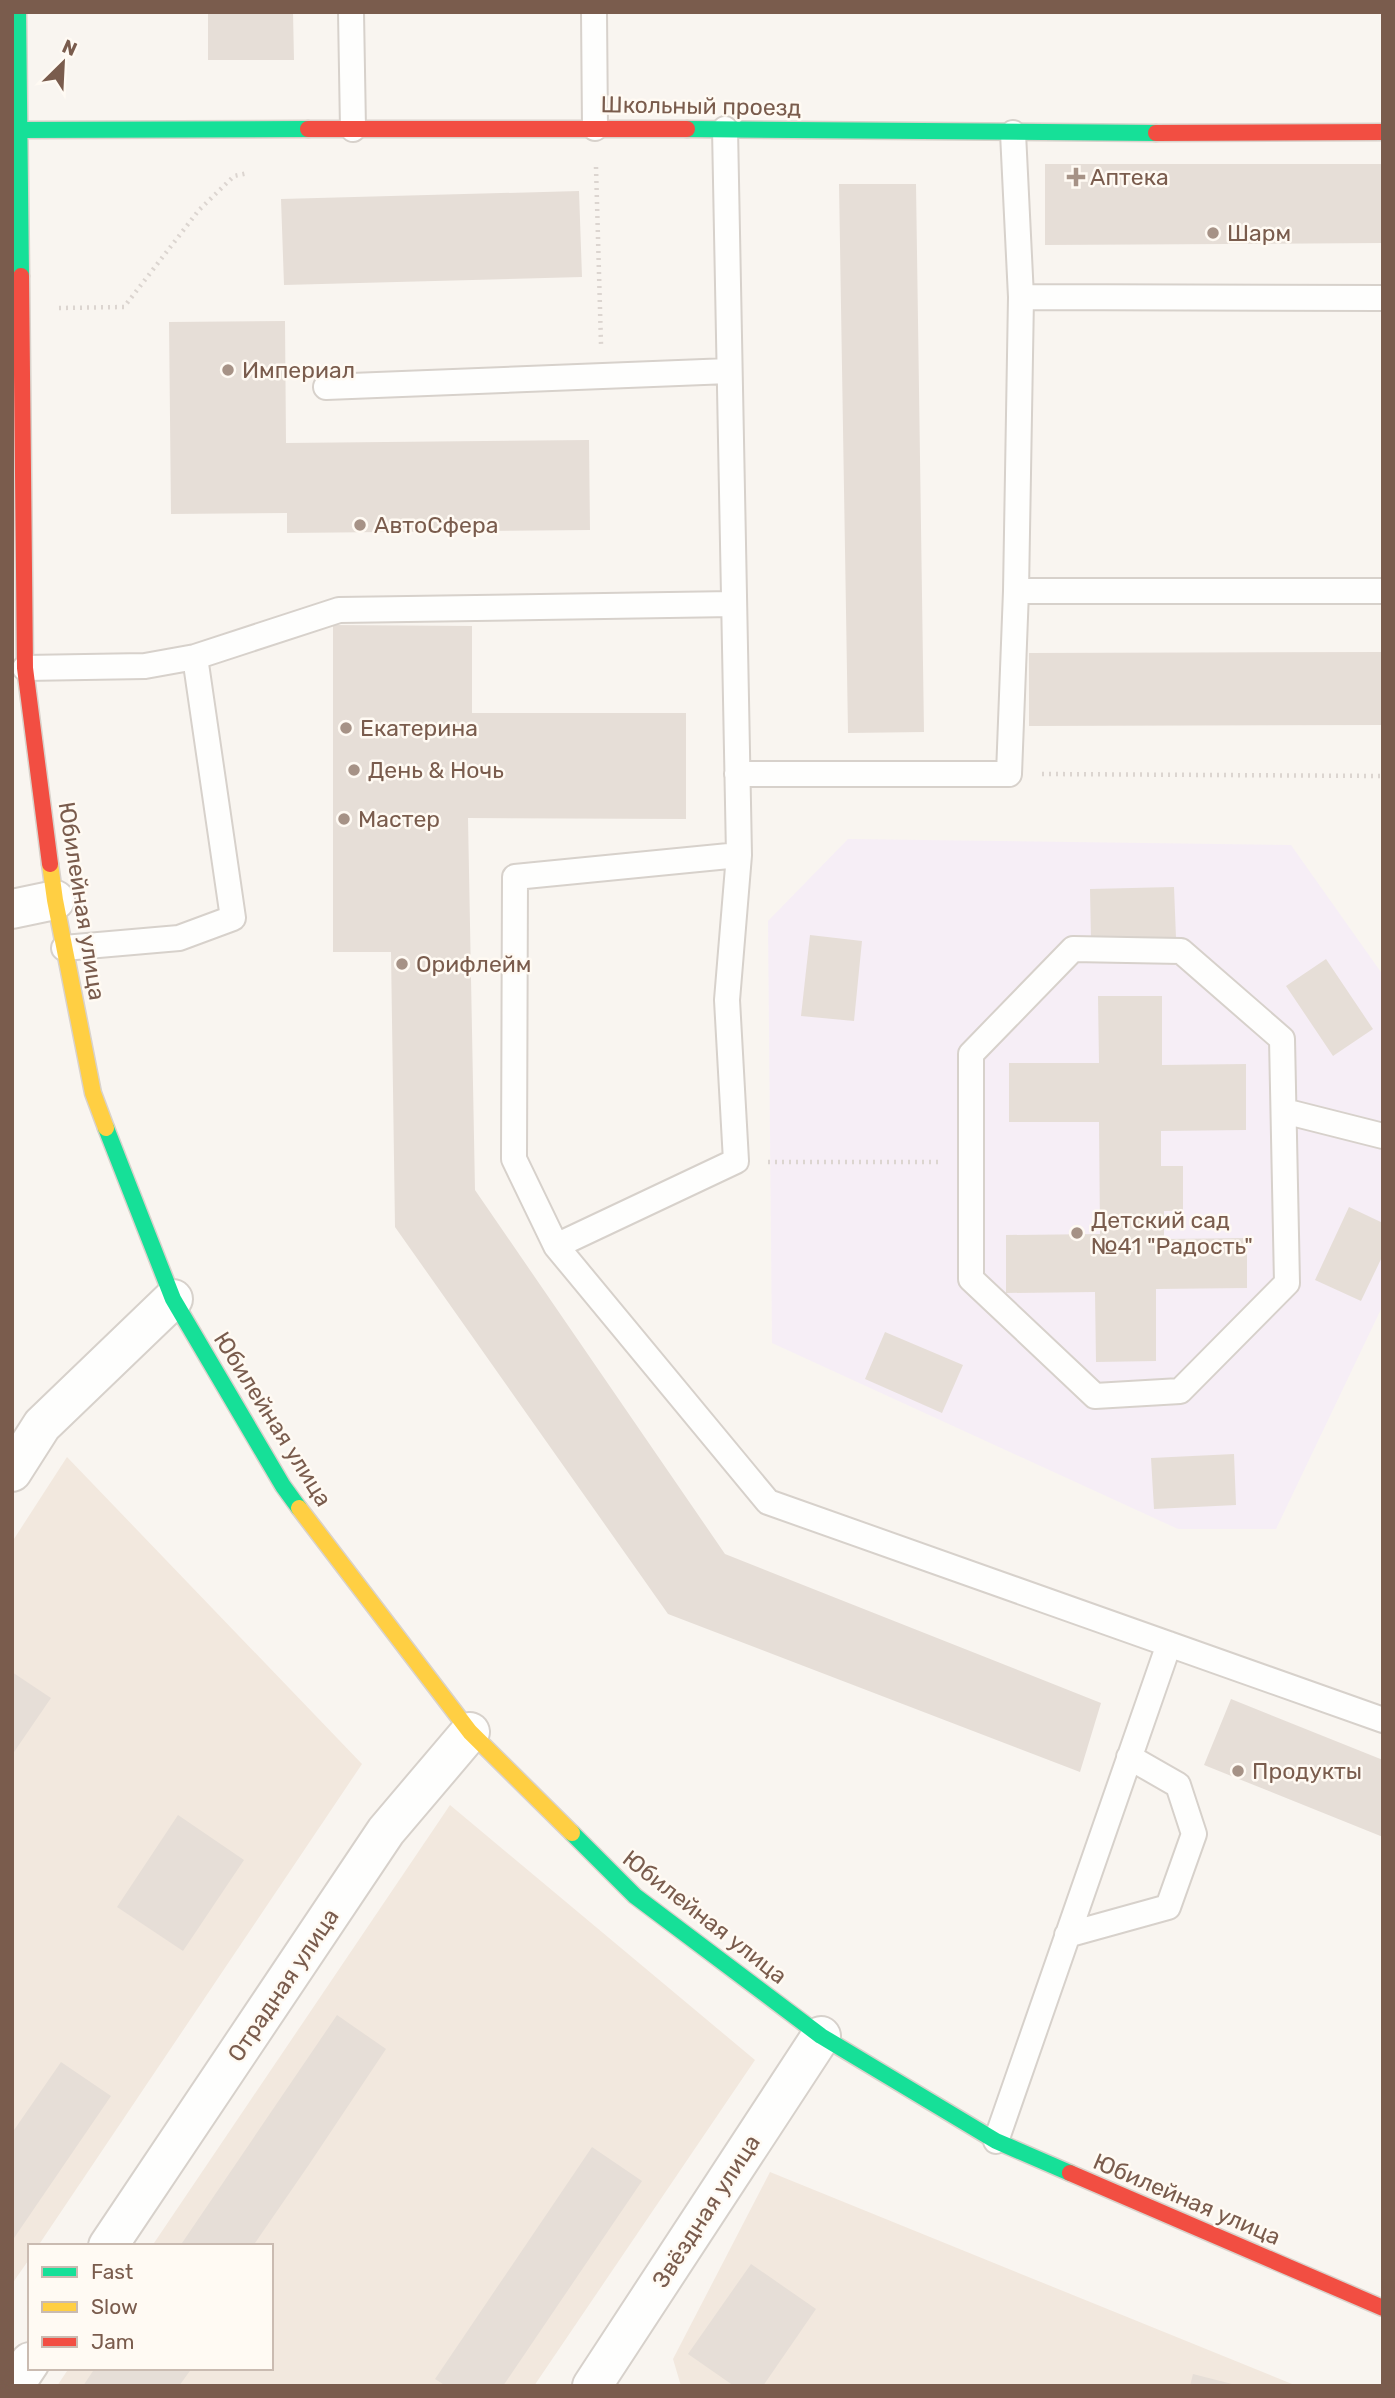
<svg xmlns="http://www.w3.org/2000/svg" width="1395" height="2398" font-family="Rubik,sans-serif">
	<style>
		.residential { fill: #f2e8de }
		.education { fill: #f6eef6 }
		.building { fill: #e6ded7 }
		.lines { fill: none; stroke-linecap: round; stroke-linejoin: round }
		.lane-casing { stroke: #d7d1cb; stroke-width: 28 }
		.street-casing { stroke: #d7d1cb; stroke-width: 42 }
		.fast-casing { stroke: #d9d2cb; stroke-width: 19 }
		.slow-casing { stroke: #d9d2cb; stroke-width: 19 }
		.jam-casing { stroke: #d9d2cb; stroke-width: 19 }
		.path { stroke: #dcd5d0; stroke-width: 4.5; stroke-dasharray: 2 5; stroke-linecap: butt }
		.lane { stroke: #fefefd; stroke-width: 24 }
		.street { stroke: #fefefd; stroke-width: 38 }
		.fast { stroke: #16e098; stroke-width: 16 }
		.slow { stroke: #ffcf43; stroke-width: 16 }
		.jam { stroke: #f24e42; stroke-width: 16 }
		.poi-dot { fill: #a69286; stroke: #fffaf3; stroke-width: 2.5 }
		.labels { text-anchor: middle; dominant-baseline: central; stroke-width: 5; stroke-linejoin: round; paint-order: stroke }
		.street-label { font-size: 23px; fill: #7a5c4d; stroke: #fffaf3 }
		.poi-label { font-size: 23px; fill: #7a5c4d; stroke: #fffaf3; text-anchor: start }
	</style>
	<rect width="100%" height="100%" fill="#f9f5f0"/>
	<path class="residential" d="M67 1457 362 1764 38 2246H30V2258L12 2284V1542Z
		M450 1805 755 2060 534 2386H57L69 2368H271V2246H152Z
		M770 2172 1297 2386H681L673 2359Z"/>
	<path class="education" d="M848 839 1291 845 1383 975V1305L1276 1529H1178L772 1343 768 921Z"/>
	<path class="building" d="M208 12H293L294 60H208Z
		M1045 164H1383V243L1045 245Z
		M839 184H916L924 732 848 733Z
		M579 191 582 277 284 285 281 199Z
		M285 321 286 443 589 440 590 530 287 533V513L171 514 169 322Z
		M333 625 472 626V713H686V819L468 818 475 1190 725 1554 1101 1703 1080 1772 668 1614 395 1227 391 952H333Z
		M1383 652V725L1029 726V653Z
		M1174 887 1176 938 1091 940 1090 889Z
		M810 935 862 941 854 1021 801 1016Z
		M1326 959 1373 1029 1333 1056 1286 986Z
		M1098 996H1162V1065L1246 1064V1130L1161 1131V1166H1183V1211H1164V1239L1247 1238V1288L1156 1289V1361L1096 1362 1095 1292 1006 1293V1235L1100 1234 1099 1122H1009V1063H1099Z
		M1349 1207 1383 1223V1255L1361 1301 1315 1280Z
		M885 1332 963 1365 942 1413 865 1379Z
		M1234 1454 1236 1505 1154 1509 1151 1458Z
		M12 1672 51 1698 12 1755Z
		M1231 1699 1383 1760V1837L1204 1765Z
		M178 1815 244 1860 183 1951 117 1907Z
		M337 2015 386 2049 308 2166 253 2246H180Z
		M61 2062 111 2096 12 2241V2133Z
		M592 2147 642 2181 503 2386H446L435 2379Z
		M751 2264 816 2309 763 2386H734L688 2354Z
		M95 2368H192L179 2386H83Z
		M1193 2374 1236 2385V2386H1190Z"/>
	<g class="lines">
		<defs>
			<path id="lane" d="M351 12 353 129
				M594 12 595 128
				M1021 297 1383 298
				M326 387 729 371
				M1016 591H1383
				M25 668 145 666 195 657 339 610 733 604
				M737 774H1009L1016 591 1021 297 1013 133
				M739 855 515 877 514 1159 556 1246 768 1502 1383 1720
				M64 948 179 938 233 918 195 657
				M1073 949 1181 951 1282 1039 1287 1283 1180 1391 1095 1396 971 1279V1054Z
				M1284 1111 1383 1136
				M556 1246 736 1161 727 1000 739 855 725 129
				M1067 1935 1168 1907 1194 1834 1178 1785 1129 1757
				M996 2141 1169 1644"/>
			<path id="street" d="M12 909 55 900
				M12 1472 42 1425 173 1299
				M108 2246 386 1831 470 1732
				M14 2386 30 2362
				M592 2386 821 2036"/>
			<path id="fast" d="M18 12 21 276
				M687 129 1156 133
				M19 130 308 129
				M106 1128 173 1299 283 1486 299 1508
				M572 1833 635 1896 821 2036 996 2141 1070 2173"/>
			<path id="slow" d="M50 864 55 900 93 1093 106 1128
				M299 1508 470 1732 572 1833"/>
			<path id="jam" d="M308 129H687
				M1156 133 1383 132
				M21 276 25 668 50 864
				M1070 2173 1383 2308"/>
		</defs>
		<use href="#lane" class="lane-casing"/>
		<use href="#street" class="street-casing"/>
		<use href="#fast" class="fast-casing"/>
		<use href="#slow" class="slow-casing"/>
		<use href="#jam" class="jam-casing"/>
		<path class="path" d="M596 167 601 344
			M59 308 124 307 199 210 234 176 248 173
			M1042 774 1383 776
			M768 1162H938"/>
		<use href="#lane" class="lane"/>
		<use href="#street" class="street"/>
		<use href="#fast" class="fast"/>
		<use href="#slow" class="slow"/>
		<use href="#jam" class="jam"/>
	</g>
	<g class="poi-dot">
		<path d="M1072.5 166.5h7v7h7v7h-7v7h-7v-7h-7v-7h7z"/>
		<circle cx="1213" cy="233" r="7"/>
		<circle cx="228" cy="370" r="7"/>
		<circle cx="360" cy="525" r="7"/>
		<circle cx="346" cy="728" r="7"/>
		<circle cx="354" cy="770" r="7"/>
		<circle cx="344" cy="819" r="7"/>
		<circle cx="402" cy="964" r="7"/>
		<circle cx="1077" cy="1233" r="7"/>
		<circle cx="1238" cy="1771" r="7"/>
	</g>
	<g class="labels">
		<g class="street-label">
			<text transform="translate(701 106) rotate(1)">Школьный проезд</text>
			<text transform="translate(82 901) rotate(81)">Юбилейная улица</text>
			<text transform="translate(273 1419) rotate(58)">Юбилейная улица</text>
			<text transform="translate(705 1917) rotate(38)">Юбилейная улица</text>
			<text transform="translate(283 1985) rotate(-56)">Отрадная улица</text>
			<text transform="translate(1187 2199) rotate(23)">Юбилейная улица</text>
			<text transform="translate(706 2211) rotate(-57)">Звёздная улица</text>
		</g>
		<g class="poi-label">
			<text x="1090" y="177">Аптека</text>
			<text x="1227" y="233">Шарм</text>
			<text x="242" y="370">Империал</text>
			<text x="374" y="525">АвтоСфера</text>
			<text x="360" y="728">Екатерина</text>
			<text x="368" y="770">День &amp; Ночь</text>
			<text x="358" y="819">Мастер</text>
			<text x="416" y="964">Орифлейм</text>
			<text x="1091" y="1220">Детский сад<tspan x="1091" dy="26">№41 "Радость"</tspan></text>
			<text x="1252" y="1771">Продукты</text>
		</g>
	</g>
	<rect width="1395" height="2398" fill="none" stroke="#7a5c4d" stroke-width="28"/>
	<rect x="28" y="2244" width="245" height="126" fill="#fffaf3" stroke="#cabbb1" stroke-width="2"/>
	<rect x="42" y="2267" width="35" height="10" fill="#16e098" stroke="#cabbb1" stroke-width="2"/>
	<text x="91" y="2279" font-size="21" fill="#7a5c4d">Fast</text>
	<rect x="42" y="2302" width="35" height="10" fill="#ffcf43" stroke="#cabbb1" stroke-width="2"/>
	<text x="91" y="2314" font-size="21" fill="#7a5c4d">Slow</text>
	<rect x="42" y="2337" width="35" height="10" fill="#f24e42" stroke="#cabbb1" stroke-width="2"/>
	<text x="91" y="2349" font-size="21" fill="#7a5c4d">Jam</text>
	<g transform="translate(63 63) rotate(24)" stroke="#fffaf3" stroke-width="5" paint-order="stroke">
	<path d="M0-5L12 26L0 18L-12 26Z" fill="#7a5c4d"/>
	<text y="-10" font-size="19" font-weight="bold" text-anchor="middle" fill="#7a5c4d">N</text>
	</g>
</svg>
